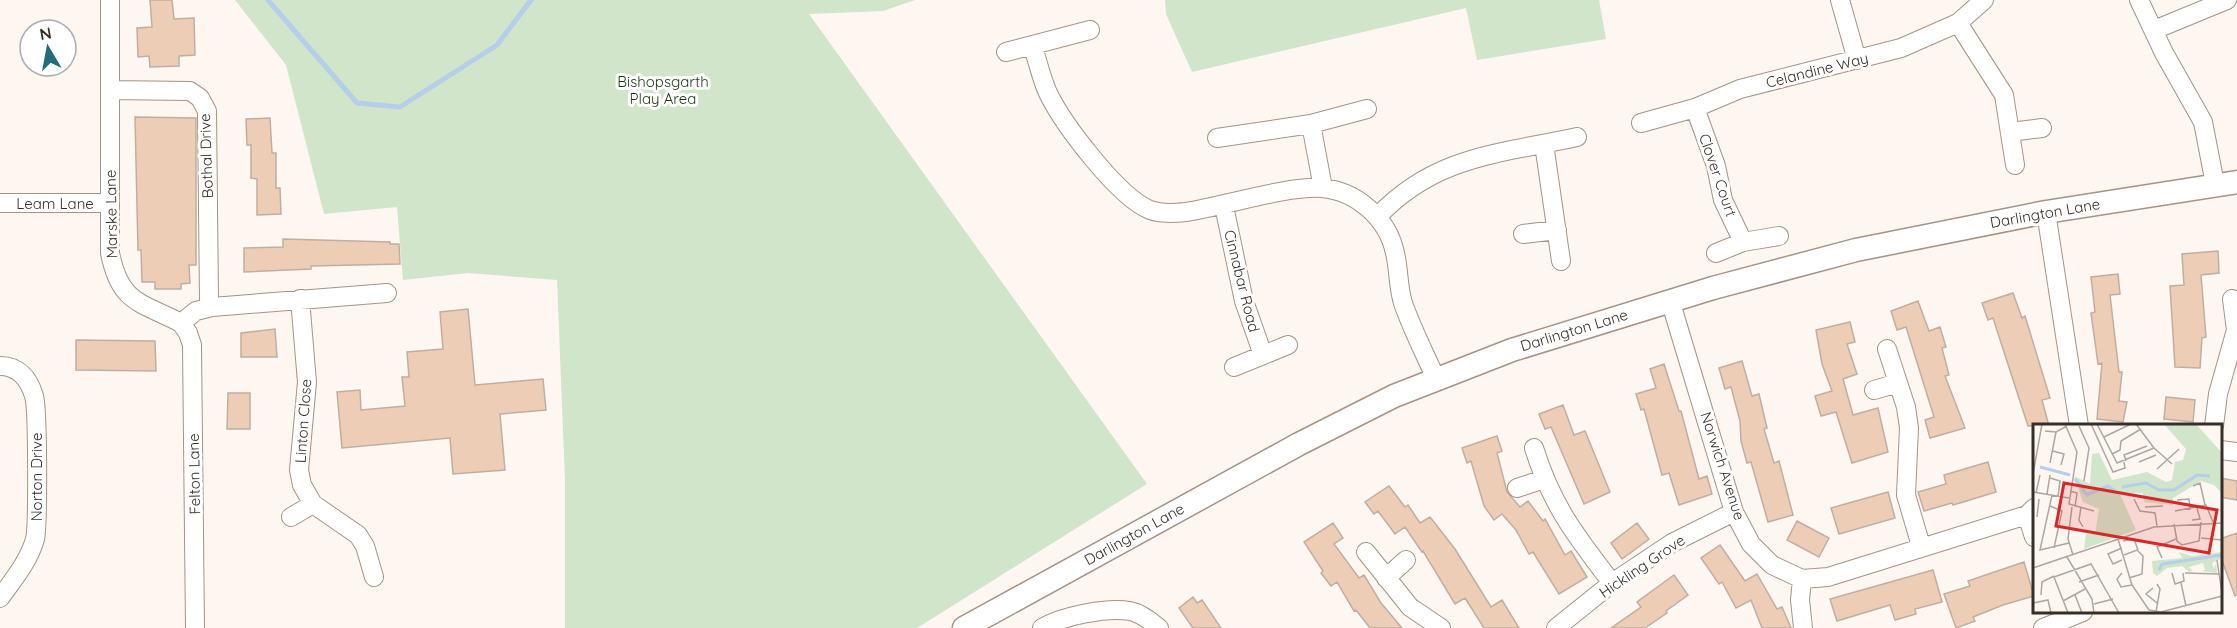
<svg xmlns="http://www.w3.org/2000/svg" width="2237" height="628" font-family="Quicksand,sans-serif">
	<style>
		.green { fill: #d0e5c9 }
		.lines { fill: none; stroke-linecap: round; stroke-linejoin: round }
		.stream { stroke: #b5ceea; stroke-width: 5 }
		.building { fill: #eecdb6; stroke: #c0aea1; stroke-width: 1.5 }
		.minor-casing { stroke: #a59387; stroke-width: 20 }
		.tertiary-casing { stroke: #a59387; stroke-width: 25 }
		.minor { stroke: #fff; stroke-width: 18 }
		.tertiary { stroke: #fff; stroke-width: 22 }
		.labels { text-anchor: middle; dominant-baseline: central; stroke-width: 6; stroke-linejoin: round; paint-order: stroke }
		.street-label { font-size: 15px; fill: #362e29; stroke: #fff }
		.park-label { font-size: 15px; fill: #19380d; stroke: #fff }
		.inset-river { fill: none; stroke: #b5ceea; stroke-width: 3 }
		.inset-road { fill: none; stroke: #aea6a0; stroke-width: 1.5 }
		.view { fill: #d62828; fill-opacity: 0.15; stroke: #d62828; stroke-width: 3 }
		.inset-edge { fill: none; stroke: #362e29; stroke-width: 3 }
	</style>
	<rect width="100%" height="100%" fill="#fef6f0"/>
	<path class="green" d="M235 0H915L883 11 809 14 1147 484 917 628H565V480L557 280 468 273 403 280 397 207 324 214 286 65Z
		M1165 0H1599L1606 39 1477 60 1466 8 1192 72 1166 14Z"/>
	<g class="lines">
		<path class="stream" d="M268 0 357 103 400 107 497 45 531 0"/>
	</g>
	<path class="building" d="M150 0H172L174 19 194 18 195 55 179 56V66L150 67 149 56 138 57 137 28 152 27Z
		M135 117 196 118V265H189L190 283 181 284V289H155V282H142L141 250H138Z
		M270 118 272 153H276V188H280L281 214 257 215V179L251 178V145H247L246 119Z
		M283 239 390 242V244H399L400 264 311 266V269L244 272V248L283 247Z
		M2218 251 2219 273 2201 275 2206 337 2202 338 2200 368 2175 367 2170 286 2184 285 2182 254Z
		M2118 274 2120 294 2110 295 2119 372H2122L2119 401 2127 402 2123 422 2097 419 2102 363 2098 364 2091 313 2095 312 2091 277Z
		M2013 293 2022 318 2025 316 2050 398 2042 400 2049 426H2028L1993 318 1988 320 1982 303Z
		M1918 301 1929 331 1940 327 1946 347 1942 348 1949 375 1945 376 1965 428 1930 438 1925 420 1934 417 1906 327 1897 330 1891 311Z
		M468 309 475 385 543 379 546 410 500 414 505 470 453 474 450 438 342 448 337 392 360 390 361 410 405 406 402 377H409L407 352 443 349 440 312Z
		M1850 322 1855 342 1847 344 1857 374 1843 379 1853 415 1878 408 1888 452 1852 463 1836 412 1821 416 1815 396 1832 391 1822 364 1816 330Z
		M275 329 277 357H241V333Z
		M76 340 155 341 156 371 76 370Z
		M1742 361 1752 396 1759 394 1767 428 1764 429 1774 463 1779 461 1793 515 1768 522 1751 462 1747 463 1741 441 1740 421 1731 387 1725 389 1719 368Z
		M1664 364 1679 411H1681L1699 479 1707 476 1712 494 1679 505 1669 473 1662 475 1644 409 1641 410 1636 394 1656 388 1650 369Z
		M228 393H250V429H227Z
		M2166 397 2195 400 2193 422 2164 419Z
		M1563 405 1574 435 1585 431 1610 492 1584 504 1551 427 1545 429 1539 414Z
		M1497 436 1502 451 1497 453 1507 492 1520 507 1528 501 1543 521 1545 519 1565 555 1571 551 1587 577 1559 594 1533 552 1529 554 1516 530 1502 514 1494 520 1484 506 1471 461 1467 463 1462 448Z
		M1988 462 1996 492 1953 505 1952 503 1924 511 1918 492 1946 484 1944 475Z
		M2220 478 2237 481V500L2220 497Z
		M1389 486 1405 507 1408 505 1420 523 1430 517 1455 549 1491 607 1502 600 1519 628H1484L1465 598 1455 604 1423 551 1422 552 1405 527 1395 534 1378 511 1374 514 1365 502Z
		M1888 492 1895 518 1839 534 1831 508Z
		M1797 521 1829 538 1819 557 1787 540Z
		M1333 523 1343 538 1334 544 1359 578 1364 575 1381 603 1402 628H1370L1356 610 1354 611 1337 582 1331 586 1321 573 1323 571 1304 542Z
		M1637 523 1649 539 1622 559 1611 543Z
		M2237 533V595L2235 596 2220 555V539Z
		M1720 545 1745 581 1757 574 1777 609 1782 607 1791 628H1762L1751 600 1736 608 1722 582 1719 584 1701 558Z
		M2024 562 2034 596 2003 605 1973 617 1975 621 1956 628 1944 594 1970 586 1968 581Z
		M1933 570 1942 602 1915 609 1916 614 1895 620 1890 605 1837 621 1830 599Z
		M1674 575 1688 595 1666 611 1667 613 1645 628H1611L1641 607 1637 602Z
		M1193 597 1197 603 1202 600 1221 628H1193L1179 608Z"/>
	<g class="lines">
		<defs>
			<path id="minor" d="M110 0V253C120 304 141 302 181 323L196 311 212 307 387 293
				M1840 0 1857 60
				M2139 0 2164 53 2203 122 2215 184
				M1958 23 2004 95 2015 165
				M2154 30 2227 0
				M1032 45C1038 61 1041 78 1048 93 1063 124 1118 197 1150 210 1162 214 1174 213 1186 212 1225 206 1285 186 1322 188 1357 191 1388 219 1395 253 1399 270 1398 287 1403 303 1412 329 1425 354 1436 379
				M1006 52 1090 30
				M110 90 190 91 200 98 207 111 209 299 212 307
				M1695 108 1716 166 1723 200 1743 242 1716 253
				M1641 123 1695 108 1740 89 1901 48 1958 23 1984 0
				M1311 124 1323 188
				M2010 132 2042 128
				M1217 138 1311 124 1367 109
				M1544 144 1561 261
				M0 203H110
				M1224 206 1244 301 1263 355
				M2046 212 2079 426
				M1378 216C1436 155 1500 154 1577 137
				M1523 234 1557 230
				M1743 242 1779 236
				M300 299 307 382 299 470 302 485 313 504 358 535 365 546 374 577
				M1670 300 1734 512 1751 544 1772 565 1802 579 1828 577 2027 515 2034 508
				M181 323 188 333 192 345 195 628
				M1887 349 1906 407 1909 428 1906 495 1921 546
				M0 366C19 366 29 379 34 396 38 408 38 527 35 539 29 561 13 580 0 598
				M1234 367 1288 345
				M1874 390 1898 383
				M2214 426 2218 394 2236 330 2232 299
				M1534 448C1552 506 1576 536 1612 583
				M2220 450 2237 452
				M1517 488 1544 479
				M2027 515 2034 537
				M291 517 313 504
				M1366 552 1410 607 1441 628
				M1386 578 1406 560
				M1802 579 1800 600 1803 628
				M1042 628C1062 616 1107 607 1130 611 1140 613 1152 622 1159 628
				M1556 628 1612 583 1672 543 1734 512
				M2043 628 2083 612"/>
			<path id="tertiary" d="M964 628 1299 444 1394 396 1512 350 1713 288 1856 250 2046 212 2237 182"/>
		</defs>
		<use href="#minor" class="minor-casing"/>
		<use href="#tertiary" class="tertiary-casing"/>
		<use href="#minor" class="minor"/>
		<use href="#tertiary" class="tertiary"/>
	</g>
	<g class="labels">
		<g class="street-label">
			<text transform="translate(1817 70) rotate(-14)">Celandine Way</text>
			<text transform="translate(206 156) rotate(-92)">Bothal Drive</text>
			<text transform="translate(1718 175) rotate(71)">Clover Court</text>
			<text x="55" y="203">Leam Lane</text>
			<text transform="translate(2045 213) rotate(-10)">Darlington Lane</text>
			<text transform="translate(111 214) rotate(-91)">Marske Lane</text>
			<text transform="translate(1242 281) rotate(76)">Cinnabar Road</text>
			<text transform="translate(1574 330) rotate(-17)">Darlington Lane</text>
			<text transform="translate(303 421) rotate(-86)">Linton Close</text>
			<text transform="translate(1723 466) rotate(72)">Norwich Avenue</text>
			<text transform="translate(194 474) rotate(-91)">Felton Lane</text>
			<text transform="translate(36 477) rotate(-90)">Norton Drive</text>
			<text transform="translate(1134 534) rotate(-29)">Darlington Lane</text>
			<text transform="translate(1642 566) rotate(-34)">Hickling Grove</text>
		</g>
		<g class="park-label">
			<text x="663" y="81">Bishopsgarth<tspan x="663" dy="17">Play Area</tspan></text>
		</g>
	</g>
	<g transform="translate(2033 424)">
		<rect width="189" height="189" fill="#fef6f0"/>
		<path d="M131 0H163L189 29V69L181 61 168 57 140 74V81L111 78 110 69 87 70 103 106 51 125 53 110H62L66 85 50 78 41 52 57 60 59 30 66 29 79 56 114 48 133 58 139 56 142 38 150 36 153 25ZM146 128 159 132 189 128V134L179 139 181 145 183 139 184 149 168 147 172 146 170 139 156 143 160 147 156 148 149 142 134 144 124 152 120 149 119 137 149 134Z" fill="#d0e5c9"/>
		<path class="inset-river" d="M7 43 37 51M42 55 54 71 75 62 82 67M89 63 113 59 126 66H141L164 51 177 52M126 146 129 140 189 131"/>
		<path class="inset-road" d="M32 0 44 28 36 80 61 87M58 0 80 48 92 44 91 38M64 0 84 39 121 24M103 0 121 24M46 2 56 24 51 57M12 7 23 8 34 2M71 13 98 0M121 24 139 40M20 27 31 30 28 41M79 30 87 26 88 17 108 5M93 37 91 31 114 22M106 38 123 31M17 39 23 8M124 45 146 25M0 50 9 0M17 54 27 57 25 72M160 62 167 59 172 81M37 67 44 69 42 83M0 68 36 74M3 69 7 51M14 70 17 51M19 71 7 126 36 119M101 75 107 87 122 89 124 102M144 76 156 75 157 86M17 82 29 87 21 124M39 83 35 115 40 131M48 83 46 96 50 103M112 83 130 82M142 87 173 81 180 98M4 93 6 75M159 96 167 95 164 84M141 100 144 117 149 121 166 117 168 98M168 114 189 116M85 115 99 161 116 186 128 188 189 172M90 117 101 115 105 126M89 124 75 130 80 140 89 136M91 131 104 126 110 132 109 150 96 154M34 133 59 175 61 189M129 134 124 123 143 115M184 136 189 169M0 144 121 103 189 99M89 149 84 155 88 163 99 161M139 149 142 160 151 157 150 149M152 149 186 150M46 158 66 151M148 159 153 182M120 164 113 170 124 179M8 171 9 158 21 152M42 171 49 189M30 177 52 165M0 179 15 176 18 189M61 180 80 175M123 188 127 165 124 160M35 189 21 153 58 140 86 189"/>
		<path class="view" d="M31 59 184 86 176 129 23 102Z"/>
		<rect width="189" height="189" class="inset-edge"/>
	</g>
	<g transform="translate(48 48) rotate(350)"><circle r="28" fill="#ffffff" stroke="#afaba9" stroke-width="1.5"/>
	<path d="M0-4.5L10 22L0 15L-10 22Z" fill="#256c7a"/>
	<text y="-9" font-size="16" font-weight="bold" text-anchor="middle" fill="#362e29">N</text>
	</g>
</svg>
